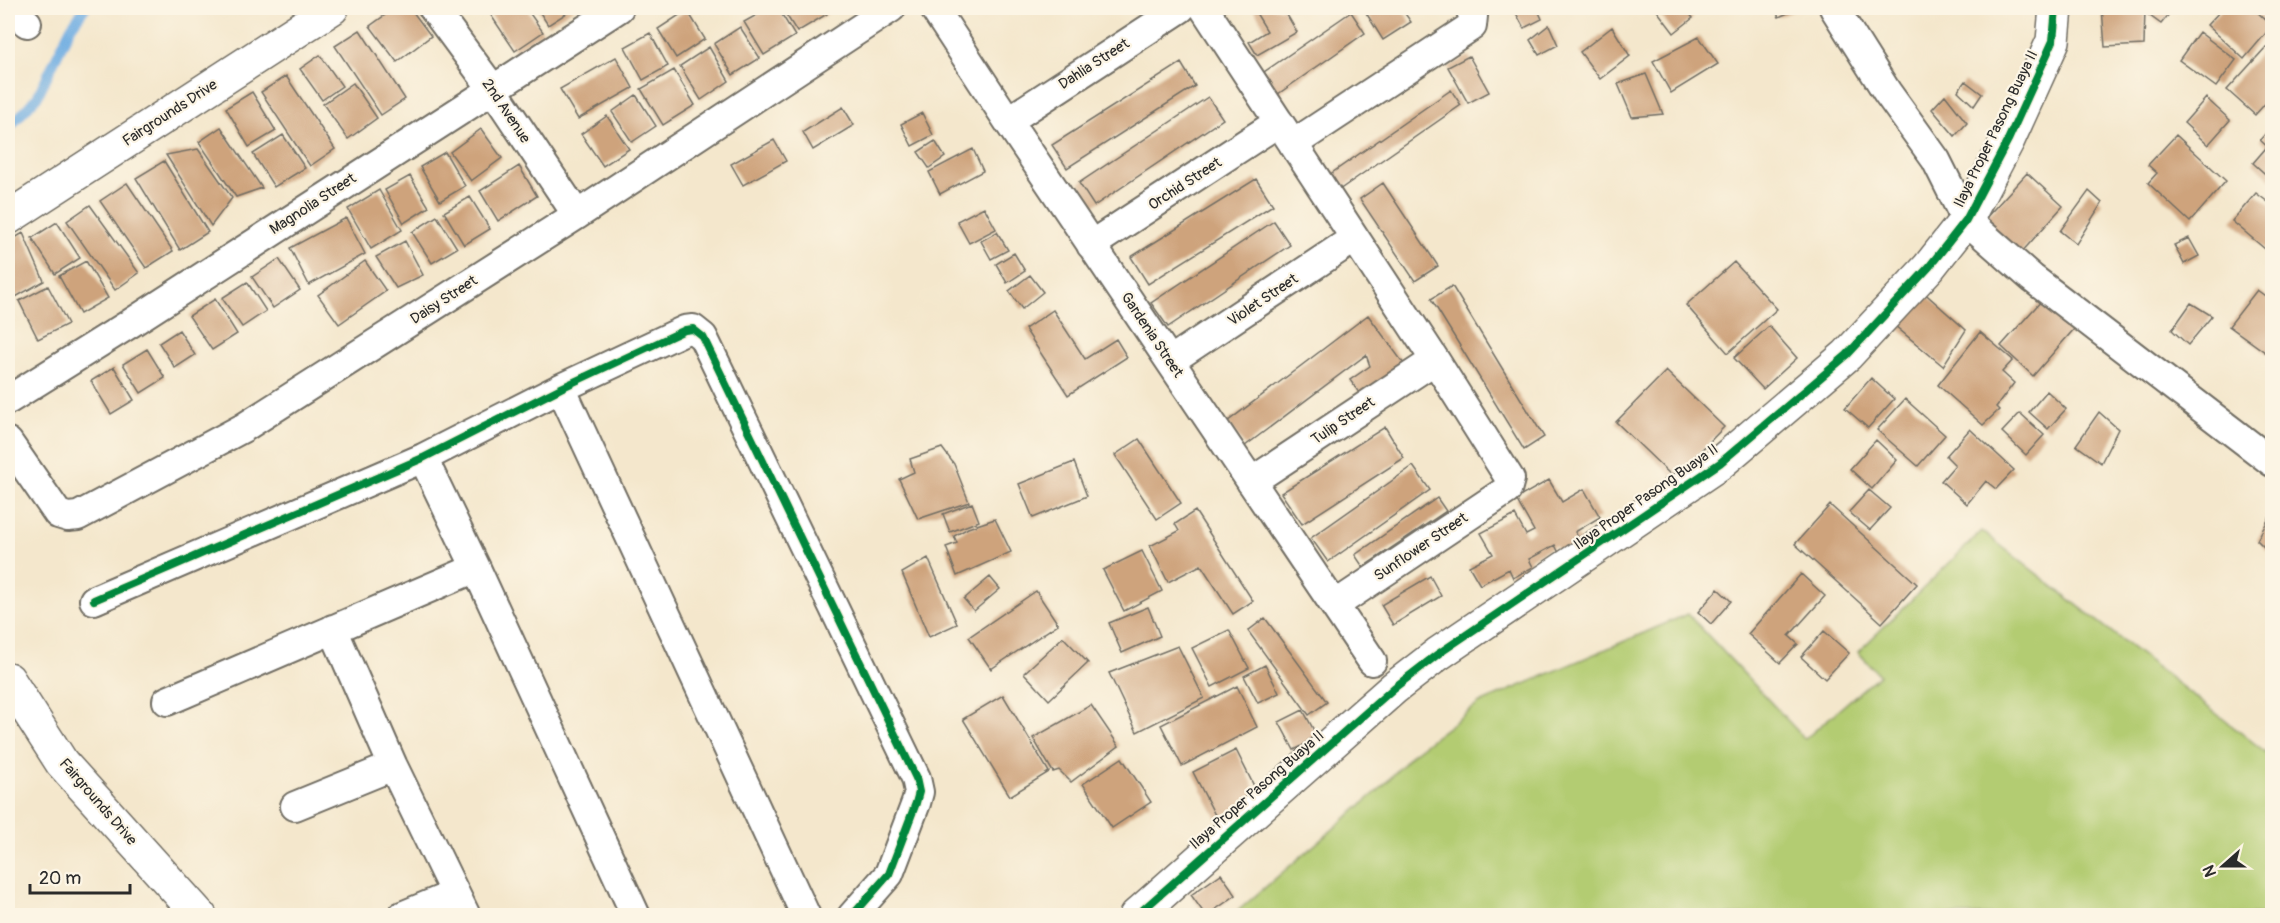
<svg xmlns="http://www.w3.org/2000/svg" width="2280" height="923" font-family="Pangolin,sans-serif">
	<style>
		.green { fill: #b3cc72; stroke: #6f7c4e; stroke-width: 1.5 }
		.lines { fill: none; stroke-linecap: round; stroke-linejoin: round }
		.stream { stroke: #6fade2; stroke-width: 10 }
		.building { fill: #cea37b }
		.street-casing { stroke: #716d63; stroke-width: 32 }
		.secondary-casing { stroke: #716d63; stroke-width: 36 }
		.street { stroke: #fff; stroke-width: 28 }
		.secondary { stroke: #fff; stroke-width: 33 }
		.cycleway-casing { stroke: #fcf5e5; stroke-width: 11 }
		.cycleway { stroke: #00873e; stroke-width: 8 }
		.labels { text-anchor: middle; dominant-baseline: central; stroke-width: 4.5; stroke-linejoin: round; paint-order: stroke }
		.street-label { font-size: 15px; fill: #2b2b2b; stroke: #fcf5e5 }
	</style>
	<rect width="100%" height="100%" fill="#fcf5e5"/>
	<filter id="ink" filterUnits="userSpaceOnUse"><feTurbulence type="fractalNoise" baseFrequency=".0167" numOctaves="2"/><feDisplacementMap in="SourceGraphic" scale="12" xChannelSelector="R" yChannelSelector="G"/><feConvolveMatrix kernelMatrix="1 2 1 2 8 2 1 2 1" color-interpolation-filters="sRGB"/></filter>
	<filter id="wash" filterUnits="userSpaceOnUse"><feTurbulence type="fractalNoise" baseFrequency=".008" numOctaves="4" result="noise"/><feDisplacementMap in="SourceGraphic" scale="24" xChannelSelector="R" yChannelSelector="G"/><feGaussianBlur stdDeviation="1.35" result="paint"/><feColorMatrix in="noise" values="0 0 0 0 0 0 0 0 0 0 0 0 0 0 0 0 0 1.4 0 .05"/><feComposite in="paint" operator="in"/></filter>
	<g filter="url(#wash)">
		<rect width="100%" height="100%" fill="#f4e7cc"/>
		<path class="green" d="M1982 531 2272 757V915H1233L1381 788 1413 753 1480 703 1688 614 1805 739 1879 675 1858 652Z"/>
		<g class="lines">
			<path class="stream" d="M8 129 37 97 71 27 85 8"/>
		</g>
		<g id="blocks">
			<path class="building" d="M395 8H410L431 36 397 62 370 26Z
				M486 8H526L543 32 515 51Z
				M537 8H575L548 25Z
				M769 8H778L795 36 764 55 744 22Z
				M782 8H823L827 14 797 32Z
				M1253 8H1283L1297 32 1257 55 1249 42 1267 31Z
				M1363 8H1401L1411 22 1383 40Z
				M1529 8H1537L1542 19 1524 28 1516 13Z
				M1655 8H1685L1693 18 1674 33Z
				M1774 8H1799L1779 17Z
				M2102 8H2145L2144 45 2105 47Z
				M2150 8H2174L2161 24 2146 13Z
				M2223 8H2253L2272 26 2244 59 2207 25Z
				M687 10 705 39 676 58 658 29Z
				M1351 12 1365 33 1278 94 1264 72Z
				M1549 25 1558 45 1539 55 1530 40Z
				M740 27 760 58 733 75 714 44Z
				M1612 27 1630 56 1600 79 1580 52Z
				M360 30 405 99 381 115 335 46Z
				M2199 32 2236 60 2216 87 2179 60Z
				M650 33 668 66 643 80 625 47Z
				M1699 37 1718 64 1671 93 1653 61Z
				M709 47 729 81 701 100 680 66Z
				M2266 47 2272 52V96L2255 115 2227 90Z
				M320 55 342 86 322 100 300 69Z
				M1469 56 1489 92 1468 103 1448 67Z
				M616 57 633 88 578 119 560 89Z
				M1181 63 1195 86 1067 168 1052 145Z
				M674 70 695 105 663 125 641 89Z
				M1646 74 1663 114 1632 117 1618 84Z
				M286 76 335 149 310 166 261 92Z
				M1965 81 1982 94 1974 106 1958 91Z
				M353 83 377 118 348 139 323 104Z
				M1451 90 1461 105 1339 190 1329 175Z
				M252 92 276 131 249 147 226 108Z
				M636 95 656 126 632 142 612 112Z
				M1945 95 1967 123 1955 136 1932 109Z
				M1208 97 1223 119 1094 206 1079 183Z
				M2206 98 2230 120 2208 145 2184 123Z
				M843 107 854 125 813 150 803 132Z
				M922 113 933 135 912 146 901 124Z
				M607 116 629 149 603 166 581 134Z
				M2272 126V151L2260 140Z
				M221 127 262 188 236 197 199 142Z
				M481 129 502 158 471 181 450 152Z
				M283 135 305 168 274 187 253 154Z
				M2176 135 2226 181 2190 222 2148 183 2157 173 2148 165Z
				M774 140 786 161 743 185 731 164Z
				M935 141 945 157 929 168 918 152Z
				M2266 148 2272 155V180L2253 163Z
				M198 149 232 198 211 226 166 155Z
				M973 149 983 171 940 194 929 172Z
				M445 152 465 186 440 201 420 167Z
				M164 161 208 232 180 250 136 178Z
				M519 166 537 196 498 221 480 191Z
				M2027 173 2063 206 2020 254 1983 221Z
				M410 176 429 207 404 223 385 190Z
				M1256 179 1273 205 1148 284 1131 257Z
				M127 183 173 251 146 268 100 201Z
				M1383 183 1438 266 1415 281 1360 199Z
				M379 190 402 230 371 249 348 209Z
				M2089 191 2102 203 2076 244 2060 231Z
				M2256 193 2272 205V255L2232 221Z
				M470 197 490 229 464 245 444 212Z
				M90 205 139 273 115 290 67 221Z
				M984 207 996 229 969 243 957 221Z
				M437 216 457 248 432 263 412 232Z
				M346 218 365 254 309 285 290 248Z
				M1274 221 1290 245 1168 327 1151 303Z
				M57 222 80 258 55 274 32 238Z
				M997 232 1008 250 991 259 981 241Z
				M23 233 44 281 14 298 8 286V242Z
				M2189 238 2199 256 2184 264 2174 245Z
				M405 241 423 275 396 288 376 257Z
				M1014 253 1025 271 1007 283 996 264Z
				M279 259 300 290 273 308 252 277Z
				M86 261 108 298 80 314 59 276Z
				M365 261 386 291 339 324 318 295Z
				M1734 262 1777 309 1728 353 1686 305Z
				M1030 275 1043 292 1022 309 1009 291Z
				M247 282 266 311 242 327 222 298Z
				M48 286 68 324 38 339 19 301Z
				M1452 286 1544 437 1524 450 1431 299Z
				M1920 289 1966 330 1943 366 1894 325Z
				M2257 290 2272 301V357L2229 326Z
				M215 299 237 334 212 350 189 316Z
				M2043 299 2075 328 2033 376 2001 346Z
				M2191 303 2212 316 2188 345 2172 330Z
				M1053 310 1085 359 1116 339 1127 357 1068 395 1025 329Z
				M1368 315 1407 368 1364 400 1350 380 1370 366 1366 355 1245 446 1227 422Z
				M1769 326 1797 358 1763 389 1734 358Z
				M179 330 195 355 175 368 159 343Z
				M1980 332 2013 360 2002 372 2014 383 1996 407 1999 410 1983 425 1938 385Z
				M147 349 165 378 141 393 123 364Z
				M114 367 134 400 111 414 91 381Z
				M1666 371 1724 427 1674 478 1616 422Z
				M1871 378 1894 399 1868 428 1845 408Z
				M2047 391 2066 409 2048 429 2029 412Z
				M1905 399 1945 435 1918 466 1877 430Z
				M2099 412 2118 429 2101 463 2076 445Z
				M2020 413 2044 435 2026 455 2002 432Z
				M1385 427 1404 458 1302 524 1281 493Z
				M1970 429 2014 470 1996 489 1986 481 1967 504 1941 481 1955 465 1946 456Z
				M1139 439 1181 503 1157 519 1115 455Z
				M1876 440 1897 460 1872 489 1850 469Z
				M942 448 954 464 969 502 918 519 899 479 914 472 910 459Z
				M1074 462 1087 496 1033 518 1019 484Z
				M1413 466 1430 490 1328 562 1311 538Z
				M1549 480 1562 502 1584 489 1600 517 1575 532 1581 542 1559 553 1555 545 1529 559 1533 567 1513 578 1509 569 1480 585 1469 566 1493 554 1481 533 1515 515 1526 535 1534 531 1516 499Z
				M1869 490 1890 508 1870 530 1849 512Z
				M1437 498 1446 511 1363 567 1355 555Z
				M972 503 979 521 950 532 943 514Z
				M1830 505 1917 584 1882 623 1795 544Z
				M1195 511 1253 601 1233 614 1201 565 1168 582 1150 546 1179 531 1175 524Z
				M2272 513V555L2257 540Z
				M995 519 1011 552 957 576 946 547 957 543 954 536 968 528Z
				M1142 551 1162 591 1124 611 1103 570Z
				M928 558 957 624 929 637 902 573Z
				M1801 574 1825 596 1789 636 1798 644 1780 663 1748 634Z
				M1430 576 1441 596 1393 625 1381 605Z
				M990 577 1000 589 974 611 964 599Z
				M1718 589 1731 601 1711 624 1698 612Z
				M1036 591 1058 624 991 669 969 637Z
				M1148 607 1160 636 1122 653 1109 623Z
				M1265 618 1327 702 1309 715 1248 631Z
				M1229 630 1249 668 1212 687 1192 648Z
				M1824 631 1849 653 1825 679 1801 657Z
				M1063 637 1088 663 1049 700 1024 673Z
				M1178 646 1204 698 1137 732 1109 673Z
				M1265 665 1279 693 1258 703 1244 676Z
				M1237 686 1257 727 1182 766 1161 725Z
				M1003 695 1049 772 1010 796 963 719Z
				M1091 705 1119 746 1071 782 1059 770 1053 772 1033 738Z
				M1303 710 1318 738 1294 750 1279 722Z
				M1236 750 1260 798 1217 819 1193 772Z
				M1122 758 1151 802 1112 828 1083 784Z
				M1221 874 1236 895 1206 916 1191 895Z"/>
		</g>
	</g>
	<g filter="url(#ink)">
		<use href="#blocks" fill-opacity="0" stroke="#716d63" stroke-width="1.5"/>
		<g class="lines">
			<defs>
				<path id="street" d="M8 8 27 23
					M433 8 492 88 577 215
					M934 8 1008 121 1372 661
					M1204 8 1435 360 1510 479 1507 490 1335 605
					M1834 8 1887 92 1936 160 1966 220 2032 278 2272 462
					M1008 121 1181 8
					M1293 144 1472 26 1473 16 1470 8
					M1091 245 1279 122
					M1170 361 1355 238
					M561 388 806 916
					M8 400 131 323 619 8
					M8 442 58 514 68 517 78 516 243 428 577 215 891 8
					M423 458 476 568 636 916
					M1251 482 1435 360
					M94 600 423 458 561 388 685 330 693 329 703 337 916 778 919 792 916 803 889 874 852 916
					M333 629 393 766 466 916
					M167 701 476 568
					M295 806 393 766
					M402 916 455 894"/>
				<path id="secondary" d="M8 218 332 8
					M8 679 62 763 200 916
					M1136 916 1394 688 1438 654 1720 463 1847 355 1929 267 1966 220 2008 140 2053 41 2056 8"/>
			</defs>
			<use href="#street" class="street-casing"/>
			<use href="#secondary" class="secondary-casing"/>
			<use href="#street" class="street"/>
			<use href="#secondary" class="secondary"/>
			<defs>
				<path id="cycleway" d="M94 600 423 458 561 388 685 330 693 329 703 337 916 778 919 792 916 803 889 874 852 916
					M1136 916 1394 688 1438 654 1720 463 1847 355 1929 267 1966 220 2008 140 2053 41 2056 8"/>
			</defs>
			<use href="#cycleway" class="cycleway-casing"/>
			<use href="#cycleway" class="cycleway"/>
		</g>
	</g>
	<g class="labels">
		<g class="street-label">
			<text transform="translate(1094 64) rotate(-33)">Dahlia Street</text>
			<text transform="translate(506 111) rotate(56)">2nd Avenue</text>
			<text transform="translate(170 113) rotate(-33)">Fairgrounds Drive</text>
			<text transform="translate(1996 129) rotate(-64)">Ilaya Proper Pasong Buaya II</text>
			<text transform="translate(1185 184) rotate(-33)">Orchid Street</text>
			<text transform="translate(313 204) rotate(-33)">Magnolia Street</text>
			<text transform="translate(444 300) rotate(-33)">Daisy Street</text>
			<text transform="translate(1263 300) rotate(-34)">Violet Street</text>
			<text transform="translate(1152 335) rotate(56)">Gardenia Street</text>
			<text transform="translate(1343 421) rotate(-34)">Tulip Street</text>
			<text transform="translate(1646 497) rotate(-35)">Ilaya Proper Pasong Buaya II</text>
			<text transform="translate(1421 547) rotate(-34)">Sunflower Street</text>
			<text transform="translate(1257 790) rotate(-41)">Ilaya Proper Pasong Buaya II</text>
			<text transform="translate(98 802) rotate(49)">Fairgrounds Drive</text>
		</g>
	</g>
	<rect width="2280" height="923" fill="none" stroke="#fcf5e5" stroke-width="30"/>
	<g transform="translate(2223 866) rotate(249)" stroke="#fcf5e5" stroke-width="4.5" paint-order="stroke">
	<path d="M0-4.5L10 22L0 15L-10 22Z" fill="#2b2b2b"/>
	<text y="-9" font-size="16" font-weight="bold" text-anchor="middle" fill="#2b2b2b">N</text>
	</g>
	<path d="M30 884v9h100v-9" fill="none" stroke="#2b2b2b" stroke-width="3"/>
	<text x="39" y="884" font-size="18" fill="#2b2b2b" stroke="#fcf5e5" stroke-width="4.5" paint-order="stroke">20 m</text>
</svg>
